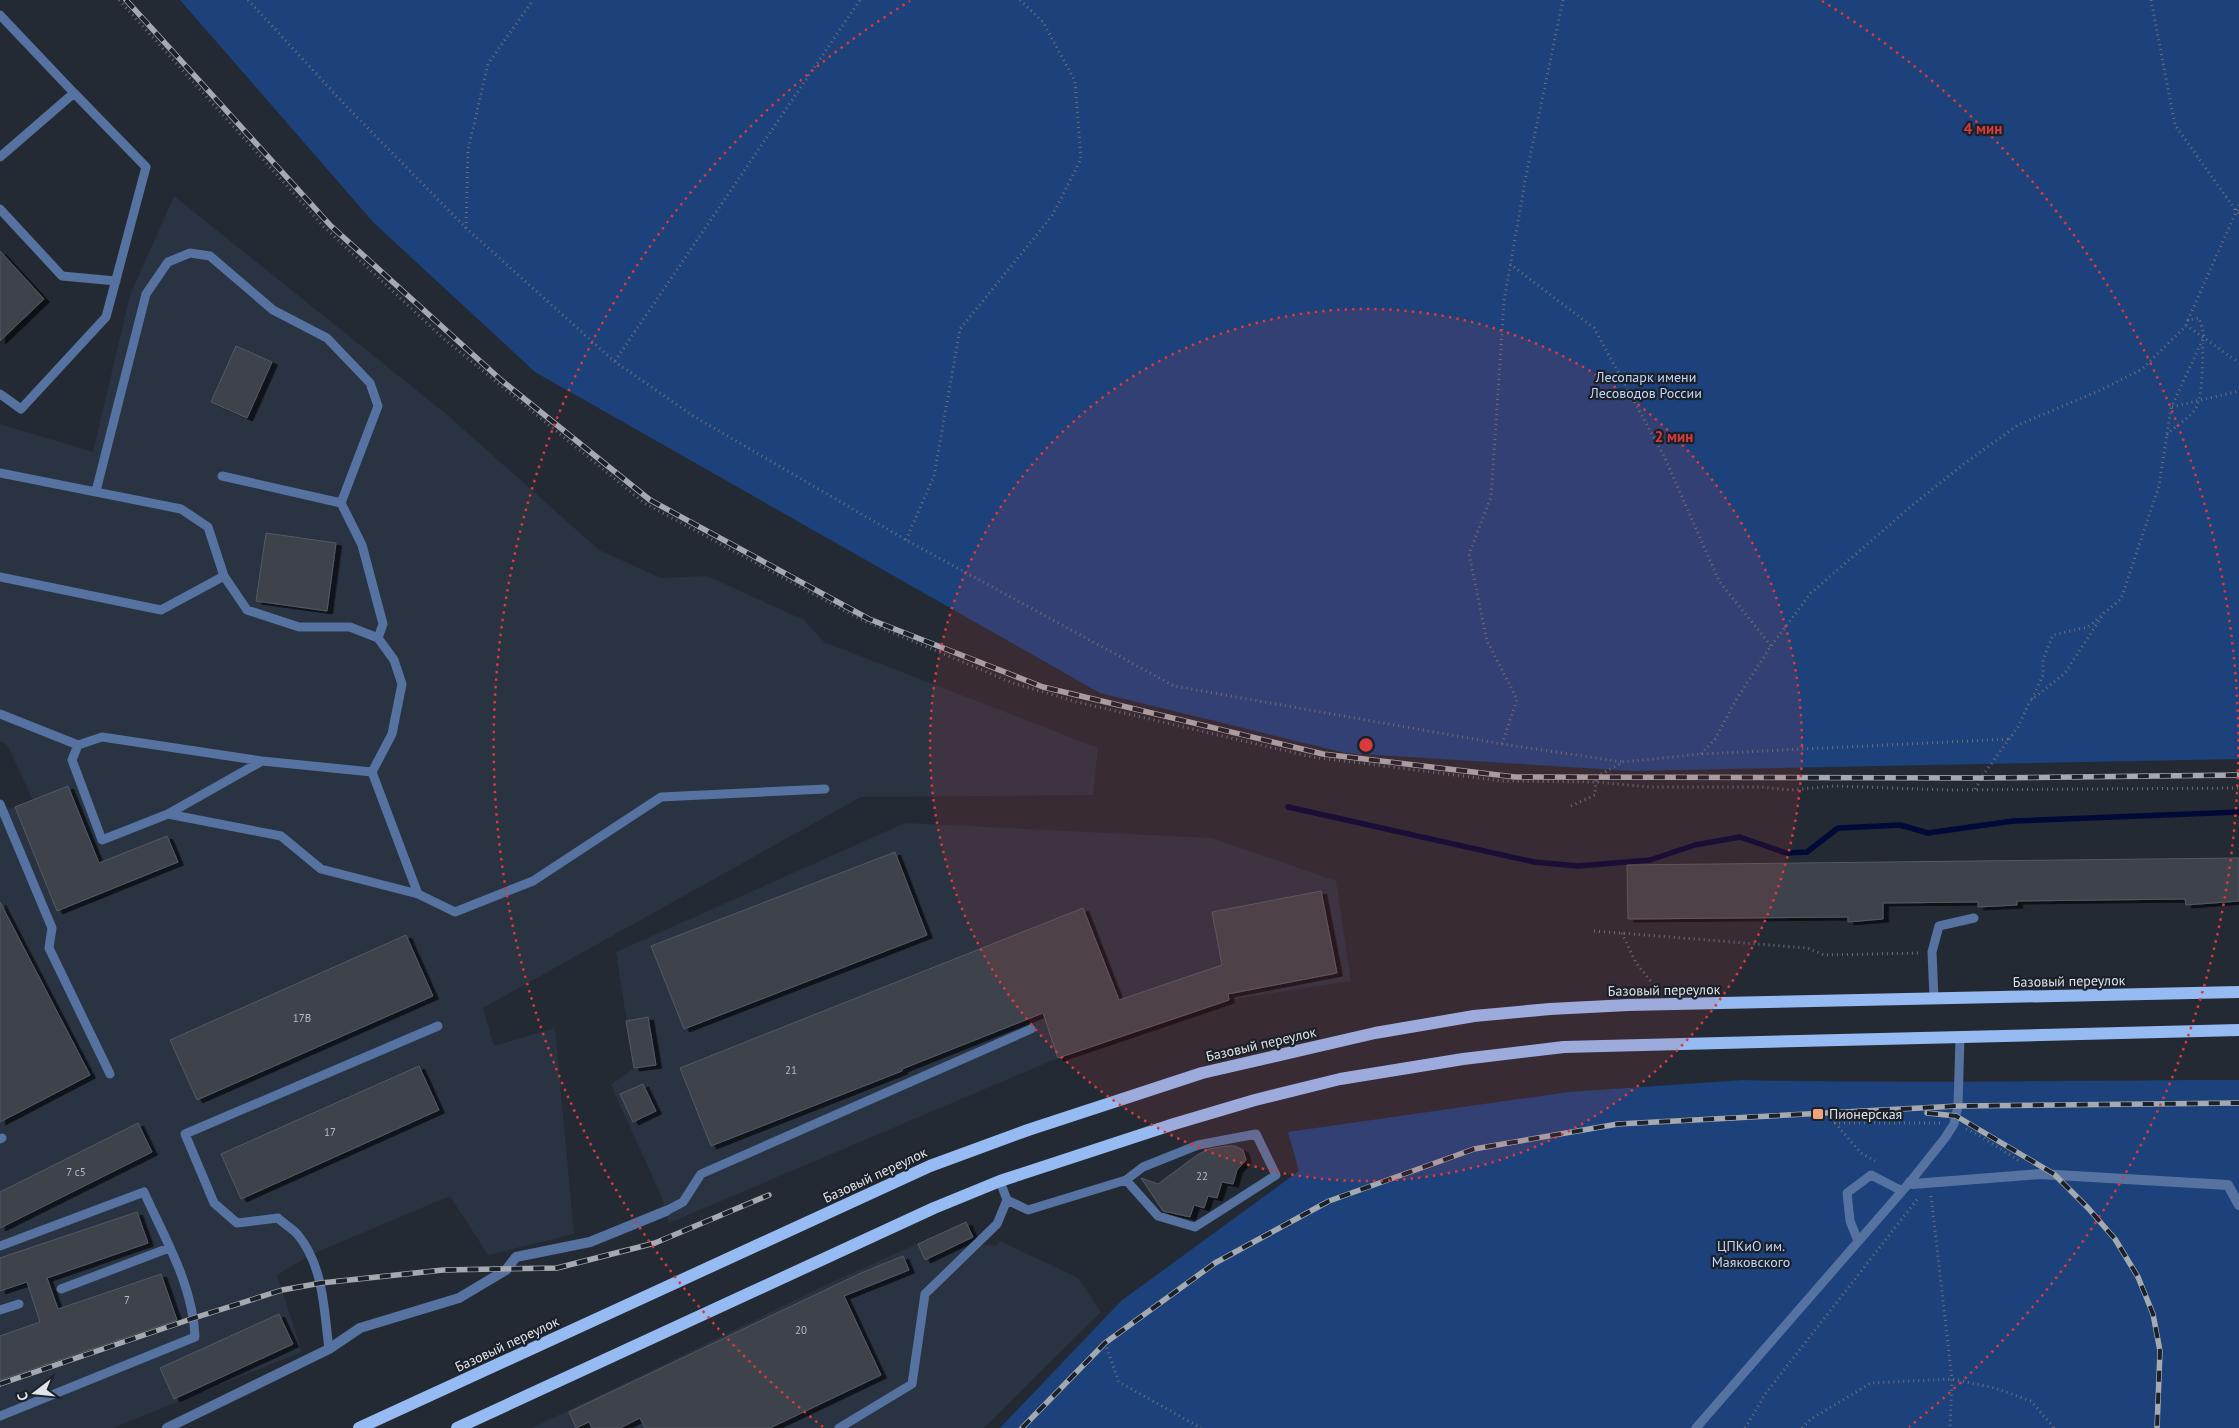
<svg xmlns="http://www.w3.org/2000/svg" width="2239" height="1428" font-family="'PT Sans',sans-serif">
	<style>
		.built { fill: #293341 }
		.green { fill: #1c417b }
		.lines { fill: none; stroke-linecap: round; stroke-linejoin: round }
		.stream { stroke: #000937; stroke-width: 5.5 }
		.building { fill: #3c424c; stroke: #535a64; filter: url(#shadow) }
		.path { stroke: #6b7078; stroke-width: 3; stroke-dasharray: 1 4; stroke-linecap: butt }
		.lane { stroke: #5572a0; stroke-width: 9 }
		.street { stroke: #5572a0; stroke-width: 10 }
		.primary { stroke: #96bbf3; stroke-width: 12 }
		.rail-casing { stroke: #a5a9b0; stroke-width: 5.5 }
		.rail { stroke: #1b2029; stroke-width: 4; stroke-dasharray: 11; stroke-linecap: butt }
		.ring { fill: none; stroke: #d73b3b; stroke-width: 2.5; stroke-dasharray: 2.5 5 }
		.poi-dot { fill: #f0a279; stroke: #1b2029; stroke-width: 2 }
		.labels { text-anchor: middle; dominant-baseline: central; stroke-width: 4.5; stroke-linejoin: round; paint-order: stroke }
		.number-label { font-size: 11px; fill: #b7bbc2 }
		.park-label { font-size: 14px; fill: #bfd7fd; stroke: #1b2029 }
		.street-label { font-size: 14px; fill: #e0e3ea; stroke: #1b2029 }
		.poi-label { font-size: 14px; fill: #e0e3ea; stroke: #1b2029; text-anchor: start }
		.centre { fill: #d73b3b; stroke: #1b2029; stroke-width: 2.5 }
		.ring-label { font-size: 15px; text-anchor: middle; font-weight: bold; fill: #d73b3b; stroke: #1b2029; stroke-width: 4.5; stroke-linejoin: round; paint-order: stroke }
	</style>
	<defs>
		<filter id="shadow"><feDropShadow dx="5.5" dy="3" stdDeviation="0" flood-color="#0009"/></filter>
	</defs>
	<rect width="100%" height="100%" fill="#242a33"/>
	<path class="built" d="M174 196 445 413 599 550 661 578 707 576 804 620 824 642 1098 748 1093 795 861 797 483 1008 494 1046 555 1028 574 1234 488 1255 450 1196 310 1255 277 1275 302 1352 113 1428H0V812L33 800 7 745 0 741V424L93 452 130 295Z
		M905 823 1211 838 1336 881 1351 981 1229 1000 1058 1058 669 1223 662 1198 611 1085 634 1068 616 952Z
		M966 1222 973 1238 969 1240 976 1244 996 1246 1000 1241 1078 1278 1101 1312 984 1428H532L841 1278Z"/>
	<path class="green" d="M180 0H2239V759L1632 771 1345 753 1100 693 535 372 374 223Z
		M1743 1080C1908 1084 2074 1080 2239 1080V1428H1000L1121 1301 1299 1171 1288 1132 1569 1092Z"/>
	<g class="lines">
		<path class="stream" d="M1288 807 1534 862 1578 866 1650 860 1695 845 1740 837 1786 853 1807 852 1838 828 1900 825 1928 833 2013 821 2239 812"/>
	</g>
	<path class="building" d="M0 251 44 299 0 341Z
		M236 346 272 362 247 418 211 402Z
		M266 533 336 543 327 611 256 601Z
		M68 786 99 863 167 836 178 862 57 911 15 807Z
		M895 852 927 935 684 1029 651 946Z
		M2239 858V901L2186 905 2185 899 2017 901V905L1978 907V902L1883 903V919L1848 922V917L1628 919 1627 865Z
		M1321 891 1337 973 1228 994 1229 1000 1058 1058 1043 1013 902 1069V1071L711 1146 680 1068 1083 908 1119 1000 1222 965 1212 912Z
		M0 902 90 1075 0 1122Z
		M406 935 433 996 197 1100 170 1040Z
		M648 1017 656 1065 634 1068 626 1021Z
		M419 1066 439 1110 241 1199 221 1154Z
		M643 1084 656 1111 633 1122 620 1094Z
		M138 1123 152 1152 0 1228V1192Z
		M1227 1146H1235L1243 1150 1246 1160 1237 1170 1233 1184 1222 1182 1217 1198 1208 1196 1204 1208 1194 1205 1190 1217 1163 1211 1141 1178 1158 1184 1197 1155 1209 1149Z
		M137 1212 148 1243 47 1278 58 1309 161 1274 177 1320 0 1380V1336L40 1322 27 1282 0 1291V1258Z
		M966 1222 973 1237 925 1260 918 1244Z
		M903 1256 909 1270 844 1296 881 1375 770 1428H645L640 1418 620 1428H592L589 1422 576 1428 569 1412 861 1273Z
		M279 1314 293 1344 174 1399 160 1368Z"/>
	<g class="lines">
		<path class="path" d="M119 0 324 227 444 339 644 503 860 619 1013 683 1077 702 1312 757 1502 781 1596 782 1650 787H1760L1790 790 1834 786 1947 790 2239 788
			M248 0 348 108 466 228 615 362 695 417 906 540 1174 686 1502 744 1623 762
			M2151 0 2175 125 2239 215
			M466 228 468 150 488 64 533 0
			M1510 264 1594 328 1664 456 1719 581 1771 646
			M2188 320 2239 205
			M2186 325 2239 363
			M615 361 860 0
			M2172 407 2239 391
			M2167 435C2175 426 2185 421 2193 412 2204 401 2202 360 2203 343
			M906 540 934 476 960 329 1052 216 1081 159 1075 81 1043 22 1020 0
			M2032 699 2043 675V660L2053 635 2088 627 2101 616
			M1502 744 1517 699 1487 641 1469 554 1491 497 1504 301 1526 176 1563 0
			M1701 754 1715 739 1736 700 1771 646 1811 593 1909 508 1965 463 2018 425 2101 390 2142 369 2185 327 2188 320 2199 318 2204 334 2203 339 2171 408 2159 486 2121 599 2104 613 2065 673 2030 701 2018 727 1981 778 1975 790
			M1571 806 1595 795 1596 777 1623 762 1701 754 2010 739
			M1594 931 1807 948 1824 955 1921 953
			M1622 933 1636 963 1654 985
			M1834 1123H1941
			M1835 1123 1861 1153 1875 1161
			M1966 1129 1977 1134 2021 1162
			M1931 1196 1952 1379 1950 1428
			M1105 1343 1119 1382 1201 1428
			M1745 1428 1766 1393 1919 1197
			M1802 1428 1811 1419 1871 1383 1952 1379 1995 1388 2031 1401 2054 1428"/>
		<path class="lane" d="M0 15 74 93 0 157
			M0 209 62 276 116 281
			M0 394 21 409 106 317 146 167 74 93
			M0 473 181 509 208 527 224 576 247 610 299 627H350L378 638 394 660 402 684 392 734 372 772 418 894 455 912 533 881 661 797 825 789
			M222 476 341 503
			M96 491 146 294 168 262 190 253 210 256 273 310 327 338 370 383 378 406 341 503 362 545 383 624 378 638
			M0 577 161 610 224 576
			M0 714 78 745 72 760 102 840 168 814 281 836 321 869 418 894
			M78 745 102 737 262 761 372 772
			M0 804 52 928 49 948 110 1074
			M168 814 262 761
			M1934 998 1932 952 1939 926 1974 918
			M0 1139 2 1138
			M1007 1200 1028 1210 1126 1180 1143 1167 1198 1145 1256 1134 1276 1175 1195 1227 1158 1216 1126 1180
			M666 1211 683 1202 701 1174 1031 1029
			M1858 1241 1850 1221 1847 1193 1871 1175 1902 1191
			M0 1246 144 1192C165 1239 193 1285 195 1337L0 1416
			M61 1289 169 1248
			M0 1310 19 1304
			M329 1349C324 1311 324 1267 298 1235 293 1229 284 1224 278 1218L237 1223 214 1203 185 1134 438 1026
			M839 1428 912 1384 925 1294 997 1224 1007 1200 1000 1181
			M1696 1428 1910 1182 1945 1138 1954 1124 1958 1106 1960 1037"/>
		<path class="street" d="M1910 1182 1913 1184 2040 1174 2228 1185 2239 1205
			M167 1428 329 1349 360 1328 459 1298 506 1270 516 1257 590 1242 666 1211"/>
		<path class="primary" d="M359 1428 930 1166 1028 1130 1202 1073 1375 1033 1474 1016 1550 1009 1628 1005 2239 992
			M457 1428 934 1208 1000 1181 1174 1124 1255 1100 1340 1079 1463 1059 1564 1047 2239 1030"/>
		<defs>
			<path id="rail" d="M126 0 331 226 501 380 650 500 869 619 1043 687 1323 754 1515 777 1981 778 2239 775
				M1927 1113 1956 1116 2054 1174 2088 1208 2115 1239 2138 1277 2153 1314 2160 1351 2157 1428
				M0 1384 194 1318 282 1290 321 1283 443 1270 557 1268 655 1243 769 1195
				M1022 1428 1105 1343 1215 1263 1329 1201 1474 1149 1618 1124 1958 1106 2239 1103"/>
		</defs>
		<use href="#rail" class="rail-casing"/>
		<use href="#rail" class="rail"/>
	</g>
	<circle cx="1366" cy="745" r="436" fill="#d73b3b" fill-opacity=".12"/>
	<g class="ring">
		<circle cx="1366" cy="745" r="436"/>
		<path d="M823 1427A872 872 0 0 1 910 1M1822 1A872 872 0 0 1 1909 1427"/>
	</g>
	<rect class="poi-dot" x="1812" y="1108" width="12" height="12" rx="2.5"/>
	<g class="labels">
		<g class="number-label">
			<text x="302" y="1018">17В</text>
			<text x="791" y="1070">21</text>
			<text x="330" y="1132">17</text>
			<text x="76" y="1172">7 с5</text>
			<text x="1202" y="1176">22</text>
			<text x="127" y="1300">7</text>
			<text x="801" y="1330">20</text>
		</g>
		<g class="park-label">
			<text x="1646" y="377">Лесопарк имени<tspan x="1646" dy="16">Лесоводов России</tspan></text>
			<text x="1751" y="1246">ЦПКиО им.<tspan x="1751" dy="16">Маяковского</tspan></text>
		</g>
		<g class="street-label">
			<text transform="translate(2069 981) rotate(-1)">Базовый переулок</text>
			<text transform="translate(1664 990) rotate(-1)">Базовый переулок</text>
			<text transform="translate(1261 1044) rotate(-13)">Базовый переулок</text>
			<text transform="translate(875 1175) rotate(-25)">Базовый переулок</text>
			<text transform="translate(507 1344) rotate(-25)">Базовый переулок</text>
		</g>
		<g class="poi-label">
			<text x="1829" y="1114">Пионерская</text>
		</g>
	</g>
	<circle cx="1366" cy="745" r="8" class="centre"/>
	<g class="ring-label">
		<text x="1983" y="134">4 мин</text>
		<text x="1674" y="442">2 мин</text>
	</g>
	<g transform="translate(35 1393) rotate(254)" stroke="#1b2029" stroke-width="4" paint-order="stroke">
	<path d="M0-4L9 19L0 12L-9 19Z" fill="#e0e3ea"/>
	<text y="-8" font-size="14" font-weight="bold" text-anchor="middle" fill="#e0e3ea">С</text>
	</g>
</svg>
